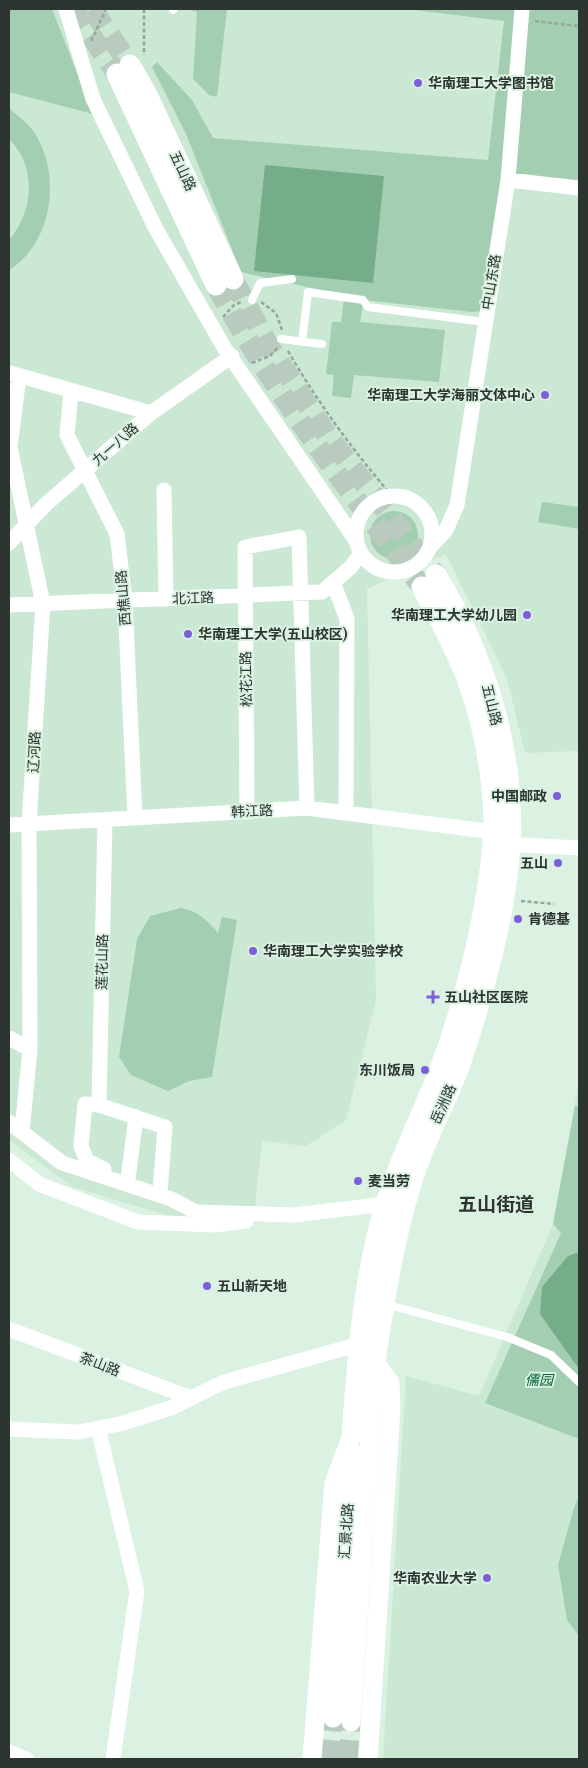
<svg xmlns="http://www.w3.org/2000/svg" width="588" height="1768" font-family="'Libre Baskerville','Noto Sans SC',serif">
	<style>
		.built { fill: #cbe8d4 }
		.green { fill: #a4ceb2 }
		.water { fill: #75ad89 }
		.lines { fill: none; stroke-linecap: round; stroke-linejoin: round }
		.tertiary-tunnel { stroke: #b8cbbe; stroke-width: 19; stroke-dasharray: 19 9; stroke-linecap: butt }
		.secondary-tunnel { stroke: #b8cbbe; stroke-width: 21; stroke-dasharray: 21 11; stroke-linecap: butt }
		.path { stroke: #96a69b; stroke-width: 2.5; stroke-dasharray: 4 2.5; stroke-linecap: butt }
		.service { stroke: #fff; stroke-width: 8 }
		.minor { stroke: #fff; stroke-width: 15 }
		.tertiary { stroke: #fff; stroke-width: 19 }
		.secondary { stroke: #fff; stroke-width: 21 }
		.poi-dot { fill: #7e5ed9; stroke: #dbf1e2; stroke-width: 2 }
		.labels { text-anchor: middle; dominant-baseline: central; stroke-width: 4; stroke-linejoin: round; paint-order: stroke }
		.poi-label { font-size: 14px; font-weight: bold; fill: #2d3530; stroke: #dbf1e2; text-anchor: start }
		.street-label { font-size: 14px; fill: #2d3530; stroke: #dbf1e2 }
		.park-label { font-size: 14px; font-style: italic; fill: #006438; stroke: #dbf1e2 }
		.district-label { font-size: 19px; font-weight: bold; fill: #2d3530; stroke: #dbf1e2 }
	</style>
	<rect width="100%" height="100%" fill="#dbf1e2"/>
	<path class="built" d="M9 9H579V751L525 753 507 679 446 554 367 589 376 1000 346 1120 306 1146 262 1141 254 1216 176 1218 73 1187 9 1140Z
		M579 1081V1759H383L406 1376 479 1396 553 1224Z"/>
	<path class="green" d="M9 9H52L93 114 9 92Z
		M187 9H227L217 97 209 95 193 79 197 12Z
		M406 9H520L487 311 471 312 364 300 360 322 445 330 439 382 354 375 351 398 332 396 334 375 326 374 332 322H341L344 298H356L241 272 186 134 152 67 157 62 192 100 213 138 488 160 504 21Z
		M526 9H579V188L508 180Z
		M9 108C17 116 28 123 34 132 62 174 53 243 9 270V240C34 211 37 167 9 139Z
		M542 502 579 507V529L538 522Z
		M370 535a24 24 0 1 1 48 0a24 24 0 1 1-48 0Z
		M181 908C198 911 207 920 218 933L222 917 237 920 212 1077 189 1081 168 1091 131 1075 119 1057 137 939 150 916Z
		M575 1106 579 1107V1439L485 1403 561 1233 553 1224Z
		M579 1496V1636L567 1620 558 1565 573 1511Z"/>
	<path class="water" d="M265 165 384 176 373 283 254 271Z
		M579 1252V1369L540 1314 542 1287 568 1256Z"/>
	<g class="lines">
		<path class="tertiary-tunnel" d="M329 1759 333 1718
			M348 1759 351 1722"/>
		<path class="secondary-tunnel" d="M73 9 117 74
			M92 9 130 65
			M233 279 268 345 327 435 436 575
			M216 285C274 393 348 490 422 587"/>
		<path class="path" d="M144 9V55
			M535 21 579 26
			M91 41 106 9
			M261 302 276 313 282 330
			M223 317 234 305 241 302
			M288 351C318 403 353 450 391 495
			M252 363 270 356 278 347
			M526 794 541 789
			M521 901 554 904"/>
		<path class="service" d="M173 10 174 9
			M252 300 260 283 292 279
			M281 339 322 344
			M302 342 308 292 363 300 368 307 485 322
			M385 1304 507 1337 551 1355 579 1382"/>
		<path class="minor" d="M66 9 93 99 156 229 225 349 357 542
			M508 180 579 188
			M10 373 151 413
			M19 376 10 447 43 604 29 824 30 1049 22 1132
			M71 391 67 435 117 534 125 601 135 818
			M164 490 166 599
			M356 534a38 38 0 1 1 76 0a38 38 0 1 1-76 0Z
			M9 543 45 505 151 413 232 356
			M430 547 446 530 457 505 508 180 522 9
			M333 582 347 619 346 813
			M9 605 322 592 351 567 361 553
			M247 812 245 547 299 537 307 808
			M9 825 307 808 494 832
			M502 844 579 848
			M9 1038 30 1049
			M99 1105 105 820
			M9 1122 62 1163 171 1199 196 1212 293 1215 386 1204
			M9 1160 39 1184 138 1222 215 1225 246 1221
			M104 1169 87 1161 81 1146 85 1104 99 1105 165 1127 160 1193
			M128 1179 136 1117
			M9 1329 191 1398
			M98 1428 137 1591 113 1759
			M9 1429 78 1432 120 1424 171 1408 224 1382 367 1342
			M9 1752 26 1759"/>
		<path class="tertiary" d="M333 1718 351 1451
			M351 1722 375 1362
			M312 1759 334 1483 352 1435
			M368 1759 391 1409 390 1383 375 1362"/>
		<path class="secondary" d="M130 65 147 95 233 279
			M117 74 216 285
			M375 1362C384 1300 394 1237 413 1177 426 1136 448 1099 462 1058 484 992 506 915 510 845 515 751 485 655 436 575
			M352 1435C358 1357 363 1279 386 1203 404 1147 433 1095 451 1038 471 976 487 909 493 844 497 800 487 741 474 699 462 660 442 623 422 587"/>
	</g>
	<g class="poi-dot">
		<circle cx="418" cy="83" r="5"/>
		<circle cx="545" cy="395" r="5"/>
		<circle cx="527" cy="615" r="5"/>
		<circle cx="188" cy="634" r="5"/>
		<circle cx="557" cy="796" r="5"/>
		<circle cx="558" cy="863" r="5"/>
		<circle cx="518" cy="919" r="5"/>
		<circle cx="253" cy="951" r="5"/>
		<path d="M430.5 989.5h5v5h5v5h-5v5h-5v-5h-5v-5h5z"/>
		<circle cx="425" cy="1070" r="5"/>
		<circle cx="358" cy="1181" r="5"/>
		<circle cx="207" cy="1286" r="5"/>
		<circle cx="487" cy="1578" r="5"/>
	</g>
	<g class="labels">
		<g class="poi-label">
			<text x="428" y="83">华南理工大学图书馆</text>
			<text x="535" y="395" text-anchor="end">华南理工大学海丽文体中心</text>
			<text x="517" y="615" text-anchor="end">华南理工大学幼儿园</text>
			<text x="198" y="634">华南理工大学(五山校区)</text>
			<text x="547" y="796" text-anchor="end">中国邮政</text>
			<text x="548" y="863" text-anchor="end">五山</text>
			<text x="528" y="919">肯德基</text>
			<text x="263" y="951">华南理工大学实验学校</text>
			<text x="444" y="997">五山社区医院</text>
			<text x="415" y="1070" text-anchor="end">东川饭局</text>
			<text x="368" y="1181">麦当劳</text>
			<text x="217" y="1286">五山新天地</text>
			<text x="477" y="1578" text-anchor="end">华南农业大学</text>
		</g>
		<g class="street-label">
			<text transform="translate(183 171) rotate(65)">五山路</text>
			<text transform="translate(491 282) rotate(-81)">中山东路</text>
			<text transform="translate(115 444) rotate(-41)">九一八路</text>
			<text transform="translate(123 598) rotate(-95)">西樵山路</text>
			<text transform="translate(193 598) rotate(-2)">北江路</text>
			<text transform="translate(246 679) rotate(-91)">松花江路</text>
			<text transform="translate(492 705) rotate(76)">五山路</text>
			<text transform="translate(34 752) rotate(-87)">辽河路</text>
			<text transform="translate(252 811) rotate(-3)">韩江路</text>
			<text transform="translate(102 962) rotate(-89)">莲花山路</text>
			<text transform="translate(443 1104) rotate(-66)">岳洲路</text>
			<text transform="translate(100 1364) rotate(21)">茶山路</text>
			<text transform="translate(346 1531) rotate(-86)">汇景北路</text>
		</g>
		<g class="park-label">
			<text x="539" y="1380">儒园</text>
		</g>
		<g class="district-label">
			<text x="496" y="1204">五山街道</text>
		</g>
	</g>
	<rect width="588" height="1768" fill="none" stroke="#2d3530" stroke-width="20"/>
</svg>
